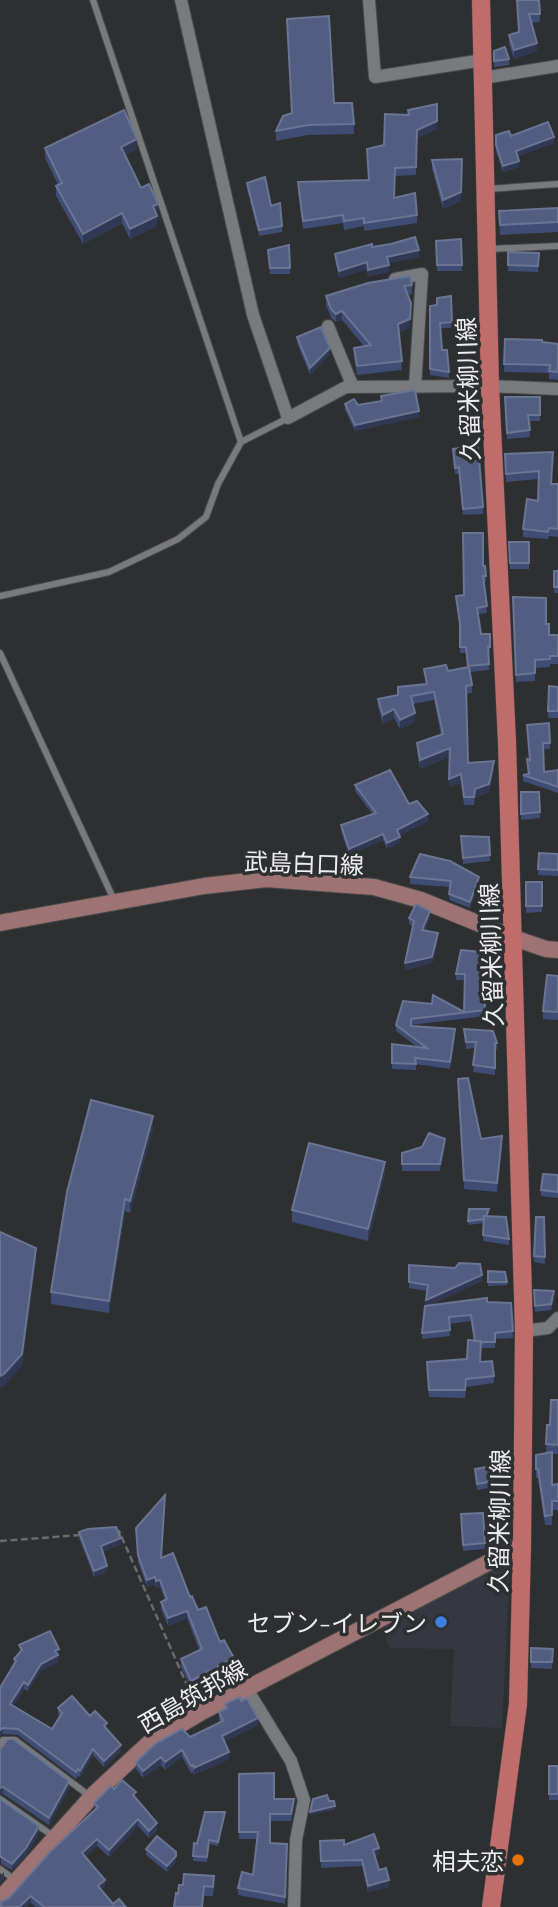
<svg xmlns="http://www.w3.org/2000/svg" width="558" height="1907" font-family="'Playfair Display','Noto Sans JP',serif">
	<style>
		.built { fill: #353840 }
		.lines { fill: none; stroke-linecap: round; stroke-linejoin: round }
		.lane-casing { stroke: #4a4b4c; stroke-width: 8 }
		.street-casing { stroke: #4a4b4c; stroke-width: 14 }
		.secondary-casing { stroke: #4a4b4c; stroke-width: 18 }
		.primary-casing { stroke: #4a4b4c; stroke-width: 19 }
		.path { stroke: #696a6c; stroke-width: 2.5; stroke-dasharray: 7 3.5; stroke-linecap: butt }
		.lane { stroke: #797a7d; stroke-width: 6 }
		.street { stroke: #797a7d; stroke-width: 12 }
		.secondary { stroke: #9d7374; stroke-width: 16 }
		.primary { stroke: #c06c6b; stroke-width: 18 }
		.wall { fill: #3f4c74 }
		.shaded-wall { fill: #303954 }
		.building { fill: #525e81; stroke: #6a7493; stroke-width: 2 }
		.shop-dot { fill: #3f7fe0; stroke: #2e2f31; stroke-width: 2.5 }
		.food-dot { fill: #e8710a; stroke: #2e2f31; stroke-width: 2.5 }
		.labels { text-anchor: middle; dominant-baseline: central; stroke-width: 7; stroke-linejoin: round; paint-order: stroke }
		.street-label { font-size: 24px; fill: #edeeef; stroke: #2e2f31 }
		.poi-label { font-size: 24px; fill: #edeeef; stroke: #2e2f31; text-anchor: end }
	</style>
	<rect width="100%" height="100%" fill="#2e2f31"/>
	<path class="built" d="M505 1559 510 1565 502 1728 450 1726 454 1649 389 1648 384 1633 378 1626Z"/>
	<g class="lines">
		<defs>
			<path id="lane" d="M93 0 241 442
				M488 189 558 184
				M489 249 558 246
				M0 596 109 572 178 539 206 517 218 484 241 442 288 418
				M0 653 115 902
				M0 1745 3 1740H15L91 1797
				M0 1799 53 1836
				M0 1869 15 1880"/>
			<path id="street" d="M181 0 253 315 288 418 346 387 490 386 558 389
				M369 0 375 77 483 60
				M483 78 558 66
				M395 279 422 274 415 387
				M328 326 353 387
				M524 1331 548 1328 558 1318
				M247 1689 291 1761 304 1800 296 1840 294 1907"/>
			<path id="secondary" d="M0 923 204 886 266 879 374 887 421 900 514 938 546 949 558 950
				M0 1899 95 1793 149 1743 200 1713 522 1545"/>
			<path id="primary" d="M481 0 490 386 507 742 524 1331 522 1545 518 1704 491 1907"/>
		</defs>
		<use href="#lane" class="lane-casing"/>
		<use href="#street" class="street-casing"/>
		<use href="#secondary" class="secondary-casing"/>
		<use href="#primary" class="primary-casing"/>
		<path class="path" d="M115 1532 119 1531 194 1701
			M0 1541 81 1535"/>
		<use href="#lane" class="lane"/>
		<use href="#street" class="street"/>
		<use href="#secondary" class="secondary"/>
		<use href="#primary" class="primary"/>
	</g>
	<path class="wall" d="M517 0H539L540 22 531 23 537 51 514 59 509 44V35L519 33Z
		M287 19 334 103 354 124V134L308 135 276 141V131L292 113Z
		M494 51 509 59V65L494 67Z
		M408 110 437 129 417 138 416 175 395 176V198L417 215V223L364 231V226L344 230 343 223 303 229 298 191V182L369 180 367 149 384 145 408 115Z
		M496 135 554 143 518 156 519 167 503 172 496 151Z
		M45 148 137 149 125 155 141 188 158 214H157V226L130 239 122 223 83 244 56 196V186L58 185 45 158Z
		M432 160 461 201 443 209 432 169Z
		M247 183 271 206 282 226V232L259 236 247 189Z
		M558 208V232L500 235 499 211Z
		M461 239 462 271H437L436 241Z
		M289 245 290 274H270L268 256Z
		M372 247 419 257 389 263V272L368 276 367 269 339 278 335 260V254Z
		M508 252 539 253 538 272 508 271Z
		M412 285V294L407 295 410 328 399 332 402 370 357 375 354 356V348L364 346 342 320 336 322 331 318 326 305V296Z
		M451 296 452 328H440L442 350H447L449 378 430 375V306L437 305Z
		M297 337 330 354 310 375 297 343Z
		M505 339 558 344V380L549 379V373L504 372Z
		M381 396 419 417 355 431 345 410V404L358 405 381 401Z
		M505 397H540V421H529L530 437 507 439Z
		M453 449 483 507V514L463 515 459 474H455Z
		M553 452 551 484H558V537L549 536 548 539 523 537V529L538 501 539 479 506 482 505 454Z
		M509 542H529V569H510Z
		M483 566H485L486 582 484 583 487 613 478 614 481 634H490V653H488L489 670 470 672 472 685V693L466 694 468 763 494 770 489 792 475 798 474 805H464L461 783 449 787V757L420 769 417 751V743L441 735 434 700 413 704 415 722 400 729 394 718 383 724 378 707V699L398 695 426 684 424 669 448 671 467 668 466 653H460V630L456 596 464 595Z
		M554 571H558V593H554Z
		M513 597 546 624 549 635H558V664H550V667L535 668V681L516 682Z
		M549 686 558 687V718H548Z
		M527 731 550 743V749H543L544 772 558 770V793L523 781V775L528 774 527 759H530Z
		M355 785 409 804 428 821 399 836 400 843 387 849 383 840 349 855 341 831V825L373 815 355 791Z
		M521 792H539L540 818 521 820Z
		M461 836 489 837 490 861 463 864Z
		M539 853 558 854V876L538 875Z
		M410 877 479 883 470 908 449 900 450 887 410 884Z
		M526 882H542V912L526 913Z
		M430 917 425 930 438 939 432 963 405 970 413 927 409 924V918Z
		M456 974 490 975V981H485V1016L411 1025 455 1035 450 1069 416 1064V1070L392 1069V1044L417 1047 396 1031V1025L403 1001 464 1012 465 980H456Z
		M558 976V1020L543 1019V1011Z
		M464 1029 497 1043V1049L495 1050V1075L473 1072 475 1048 466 1049Z
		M458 1079 481 1139 502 1145 497 1192 464 1189Z
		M153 1128 130 1213 125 1211 109 1313 51 1304V1292Z
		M445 1146 440 1171H402V1153L422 1147Z
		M385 1174 368 1241 292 1222V1210Z
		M558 1175V1198L541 1196V1190Z
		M469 1209 489 1212 487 1216 509 1239V1245L483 1241 484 1223 468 1225Z
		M536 1217H544L545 1264 534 1262Z
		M409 1265 482 1281 429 1305 487 1302 511 1303 513 1338 495 1339V1348H481L480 1362 494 1376V1383L466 1387 465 1398 429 1397 427 1370 467 1359 474 1341 471 1321 449 1324 450 1336 422 1339 427 1291 409 1288Z
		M488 1271 507 1282V1285L488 1286Z
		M534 1290 554 1298 551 1310 535 1312Z
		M558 1400V1454H552V1485L558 1484V1510H552V1525H545L538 1478H536V1455L546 1453 547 1425H550Z
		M475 1469 500 1480V1486L477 1490Z
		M461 1514 485 1543V1549L463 1551Z
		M136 1528 162 1558 190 1597 234 1665 191 1688 181 1667V1659L199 1650 187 1618 168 1626 161 1609V1602L165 1600 160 1587 156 1588 155 1584 147 1587 138 1562Z
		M79 1532 121 1544 102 1552 107 1572 94 1577 79 1538Z
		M19 1645 59 1655 58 1656V1662L41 1670 28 1691 24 1689 13 1706 52 1729 60 1717 58 1715V1708L90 1716 107 1729 121 1751 104 1767 93 1755 80 1777 78 1776 76 1779 18 1735 3 1734 0 1736 14 1665V1659L20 1652Z
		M531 1648 553 1649 552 1669 531 1668Z
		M225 1704 258 1725 225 1741 229 1759 194 1775 193 1772 191 1773 182 1757 165 1770 161 1765 143 1778 136 1769V1762L220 1723 219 1720V1712L225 1709Z
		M0 1750 69 1788 49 1825 3 1794Z
		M549 1766H558V1800H549Z
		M239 1774 274 1799 294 1806 291 1821H270V1843L287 1844 285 1904 238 1895V1888L253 1875 257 1839H239Z
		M114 1789 136 1797 157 1830 149 1838 138 1826 109 1857 97 1846 85 1857 105 1886 101 1890 113 1904 126 1907H36L31 1903 0 1907V1902L8 1899 95 1810 94 1803Z
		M0 1799 39 1833 26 1855 12 1870 1 1864Z
		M225 1816 218 1846 209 1844 207 1862 193 1861 194 1843 197 1844Z
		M320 1841 344 1845 379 1854 375 1856 379 1870 389 1887 368 1892 362 1866 321 1868Z
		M146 1849 176 1862 167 1872 146 1855Z
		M179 1885H214L213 1896H204L203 1907H174L178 1894Z"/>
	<path class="shaded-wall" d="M537 43V51L514 59V50Z
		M437 121V129L417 138 416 175 417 130Z
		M554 137V143L516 157V151Z
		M137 139V149L121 157V147Z
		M519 161V167L503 172V166Z
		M462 168 461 201 443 209V200Z
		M158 204V214L153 216V206Z
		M122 213V223L83 244V234Z
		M157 216V226L130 239V229Z
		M419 250V257L387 264V257Z
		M367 262V269L339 278V271Z
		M389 265V272L368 276V270Z
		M411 303 410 328 398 333V324Z
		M342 311V320L336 322V314Z
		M330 348V354L310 375V368Z
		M419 411V417L355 431V425Z
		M394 709V718L383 724V715Z
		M415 713V722L400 729V720Z
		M450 748V757L420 769V760Z
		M494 761V770L489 792 475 798 474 805 475 789Z
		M461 774V783L449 787V779Z
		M428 814V821L397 837V830Z
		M383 834V840L349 855V849Z
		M400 837V843L387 849V843Z
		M479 877V883L470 908V902Z
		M430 911V917L422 936V930Z
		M438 933V939L432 963 405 970V963Z
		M153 1116V1128L130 1213V1201Z
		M502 1136V1145L497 1192V1183Z
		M445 1139V1146L440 1171V1164Z
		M385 1162V1174L368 1241V1229Z
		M125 1199V1211L109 1313V1301Z
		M36 1248V1260L22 1366 4 1386 0 1388V1376Z
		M482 1275V1281L426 1306V1300Z
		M121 1538V1544L101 1552V1546Z
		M107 1566V1572L94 1577V1571Z
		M155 1577V1584L147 1587V1580Z
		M160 1580V1587L156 1588V1581Z
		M187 1611V1618L168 1626V1618Z
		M59 1649 58 1662 41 1670 28 1691V1685L41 1664 55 1651Z
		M234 1658V1665L191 1688V1681Z
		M24 1682V1689L10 1710V1704Z
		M258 1718V1725L222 1743V1736Z
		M3 1728V1734L0 1736V1730Z
		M121 1745V1751L104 1767V1761Z
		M93 1749V1755L80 1777V1771Z
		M182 1750V1757L165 1770V1762Z
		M229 1752V1759L194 1775V1768Z
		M161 1757V1765L143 1778V1771Z
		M69 1781V1788L49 1825V1818Z
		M3 1787V1794L0 1795V1788Z
		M335 1806V1810L310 1815V1812Z
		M225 1812V1816L218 1846V1842Z
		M138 1819V1826L109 1857V1850Z
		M157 1823V1830L149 1838V1831Z
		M39 1826V1833L26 1855 12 1870V1864Z
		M97 1839V1846L82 1860V1853Z
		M379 1848V1854L373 1857V1850Z
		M176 1856V1862L167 1872V1866Z
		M4 1872V1879L0 1883V1877Z
		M105 1880V1886L98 1893V1886Z
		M389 1880V1887L368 1892V1886Z
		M31 1896V1903L27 1907H19Z"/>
	<path class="building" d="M517 0H539L540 14H529L537 43 514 50 509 35 519 32Z
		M329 16 334 103H352L354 124 308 125 276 131 283 116 292 113 287 19Z
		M505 47 509 59 494 61V51Z
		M437 104V121L417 130 416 167 395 168 394 198 415 193 417 215 364 223V218L344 221 343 215 303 221 298 182 369 180 367 149 384 145 385 114 409 115 408 110Z
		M124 110 137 139 121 147 141 188 149 184 158 204 153 206 157 216 130 229 122 213 83 234 56 186 62 183 45 148Z
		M548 122 554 137 516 151 519 161 503 166 496 145V135L509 131 511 136Z
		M462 159 461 192 443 200 432 160Z
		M265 177 271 206 280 203 282 226 259 230 247 183Z
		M558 208V222L500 225 499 211Z
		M415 237 419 250 387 257 389 265 368 270 367 262 339 271 335 254 372 244V247L391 244Z
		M461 239 462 265H437L436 241Z
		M289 245 290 268H270L268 250Z
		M508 252 539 253 538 266 508 265Z
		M410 276 412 285 404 286 411 303 410 319 398 324 402 361 357 366 354 348 371 345 342 311 336 314 331 309 326 296 368 283Z
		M451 296 452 322 440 323 442 350H447L449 372 430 369V306L437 305V298Z
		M321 327 330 348 310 368 297 337Z
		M505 339 542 340V342L558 344V372L549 371 550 365 504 364Z
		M415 390 419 411 355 425 345 404 354 399 358 405 382 401 381 396Z
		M505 397H540V415H528L530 430 507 433Z
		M478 446 483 507 463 509 459 467 455 468 453 449Z
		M553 452 551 484H558V529L549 528 548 532 523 529 527 499 538 501 539 471 506 474 505 454Z
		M463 533H483V566H485L486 576H483L487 606 477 608 481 634H490V647H488L489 664 468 666 466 647H460V624L456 596 464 595Z
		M509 542H529V563H510Z
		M554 571H558V587H554Z
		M513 597 546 598V624H549V635H558V656H550V659L535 660V673L516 675Z
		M446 665 448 671 469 667 472 685 466 686 468 763 494 761 489 784 475 789 474 797H464L461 774 449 779 450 748 420 760 417 743 443 734 434 692 411 696 415 713 400 720 394 709 383 715 378 699 398 695V687L427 684 424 669Z
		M549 686 558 687V711H548Z
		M549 723 550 743H543L544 772 558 770V787L523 775 529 774 527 759 530 760 527 725Z
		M390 770 409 804 417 801 428 814 397 830 400 837 387 843 383 834 349 849 341 825 376 813 355 785Z
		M521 792H539L540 812 521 814Z
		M461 836 489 837 490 855 463 858Z
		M539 853 558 854V870L538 869Z
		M420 854 450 861 479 877 470 902 449 894 451 881 410 877Z
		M526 882H542V906H526Z
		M416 904 430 911 422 930 438 933 432 957 405 963 414 921 409 918Z
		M461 950 490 953V975H485V1010L411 1019V1026L455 1029 450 1062 415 1058 416 1064 392 1063V1044L427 1048 396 1025 403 1001 432 1004 433 995 464 1012 465 974H456Z
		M547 975 558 976V1012L543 1011Z
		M464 1029 493 1031 497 1043H495V1068L473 1065 476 1042H466Z
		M468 1078 481 1139 502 1136 497 1183 464 1180 458 1079Z
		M91 1100 153 1116 130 1201 125 1199 109 1301 51 1292 67 1192Z
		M429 1133 445 1139 440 1164H402V1153L422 1147Z
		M309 1143 385 1162 368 1229 292 1210Z
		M543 1174 558 1175V1192L541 1190Z
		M469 1209H489L486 1216H484V1219L468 1221Z
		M484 1216 506 1217 509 1239 483 1235Z
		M536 1217H544L545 1257 534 1256Z
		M0 1232 36 1248 22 1354 4 1374 0 1376Z
		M459 1263 480 1264 482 1275 426 1300 428 1285 409 1282V1265L455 1268Z
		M488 1271 505 1272 507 1282H488Z
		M534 1290 554 1291 551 1304 535 1306Z
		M487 1298V1302L511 1303 513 1331 495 1333V1342H481V1341H475L471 1315 449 1317 450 1330 422 1333 425 1306Z
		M468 1340 481 1341 480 1362 492 1361 494 1376 466 1379 465 1390H429L427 1362 467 1359Z
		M551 1400H558V1445L546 1444 547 1425H550Z
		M552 1452V1485L558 1484V1501H552V1515L545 1516 538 1469H536V1455Z
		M497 1465 500 1480 477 1484 475 1469Z
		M165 1495 161 1558 173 1553 190 1597 192 1596 198 1610 206 1607 220 1642 224 1640 234 1658 191 1681 181 1659 202 1649 187 1611 168 1618 161 1602 167 1599 160 1580 156 1581 155 1577 147 1580 138 1555 136 1528Z
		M483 1513 485 1543 463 1545 461 1514Z
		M116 1527 121 1538 101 1546 107 1566 94 1571 79 1532 88 1529Z
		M50 1631 59 1649 55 1651 58 1655 41 1664 28 1685 24 1682 10 1704 52 1729 62 1713 58 1708 72 1696 90 1716 95 1711 107 1723 104 1726 121 1745 104 1761 93 1749 80 1771 78 1769 76 1772 18 1729 3 1728 0 1730V1688L16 1661 14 1659 22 1650 19 1645Z
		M531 1648 553 1649 552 1662H531Z
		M240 1697 241 1701 247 1698 258 1718 222 1736 229 1752 194 1768 193 1765 191 1766 182 1750 165 1762 161 1757 143 1771 136 1762 155 1744 182 1729 190 1737 223 1721 219 1712 227 1708 225 1704Z
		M8 1739H13L69 1781 49 1818 3 1787 0 1788V1750Z
		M549 1766H558V1794H549Z
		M274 1773V1799H294L291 1814H270V1843L287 1844 285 1897 238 1888 242 1872 253 1875 258 1832H239V1774Z
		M122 1780 136 1792 133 1795 157 1823 149 1831 138 1819 109 1850 97 1839 82 1853 105 1880 98 1886 113 1904 119 1899 126 1907H44L31 1896 19 1907H0L1 1905 0 1902 8 1899 50 1852 98 1807 94 1803 111 1786 114 1789Z
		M327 1795 329 1801H334L335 1806 310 1812 313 1799Z
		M0 1799 39 1826 26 1848 12 1864 1 1857H0Z
		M205 1812H225L218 1842 209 1840 207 1857 193 1856 194 1843 197 1844Z
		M374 1834 379 1848 373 1850 379 1870 386 1868 389 1880 368 1886 362 1860 321 1861 320 1841 344 1840V1845Z
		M157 1836 176 1852V1856L167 1866 146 1849Z
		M184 1874 214 1876 213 1887 204 1886 202 1907H174L176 1893 178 1894 179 1885H183Z"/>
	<circle class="shop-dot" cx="441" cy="1622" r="7"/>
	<circle class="food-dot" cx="518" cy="1860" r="7"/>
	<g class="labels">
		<g class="street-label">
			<text transform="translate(467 389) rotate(-92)">久留米柳川線</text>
			<text transform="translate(304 862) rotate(2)">武島白口線</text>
			<text transform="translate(490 955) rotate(-92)">久留米柳川線</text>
			<text transform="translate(498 1521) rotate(-89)">久留米柳川線</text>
			<text transform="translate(192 1695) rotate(-30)">西島筑邦線</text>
		</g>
		<g class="poi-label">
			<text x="427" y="1622">セブン-イレブン</text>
			<text x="504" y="1860">相夫恋</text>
		</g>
	</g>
</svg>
